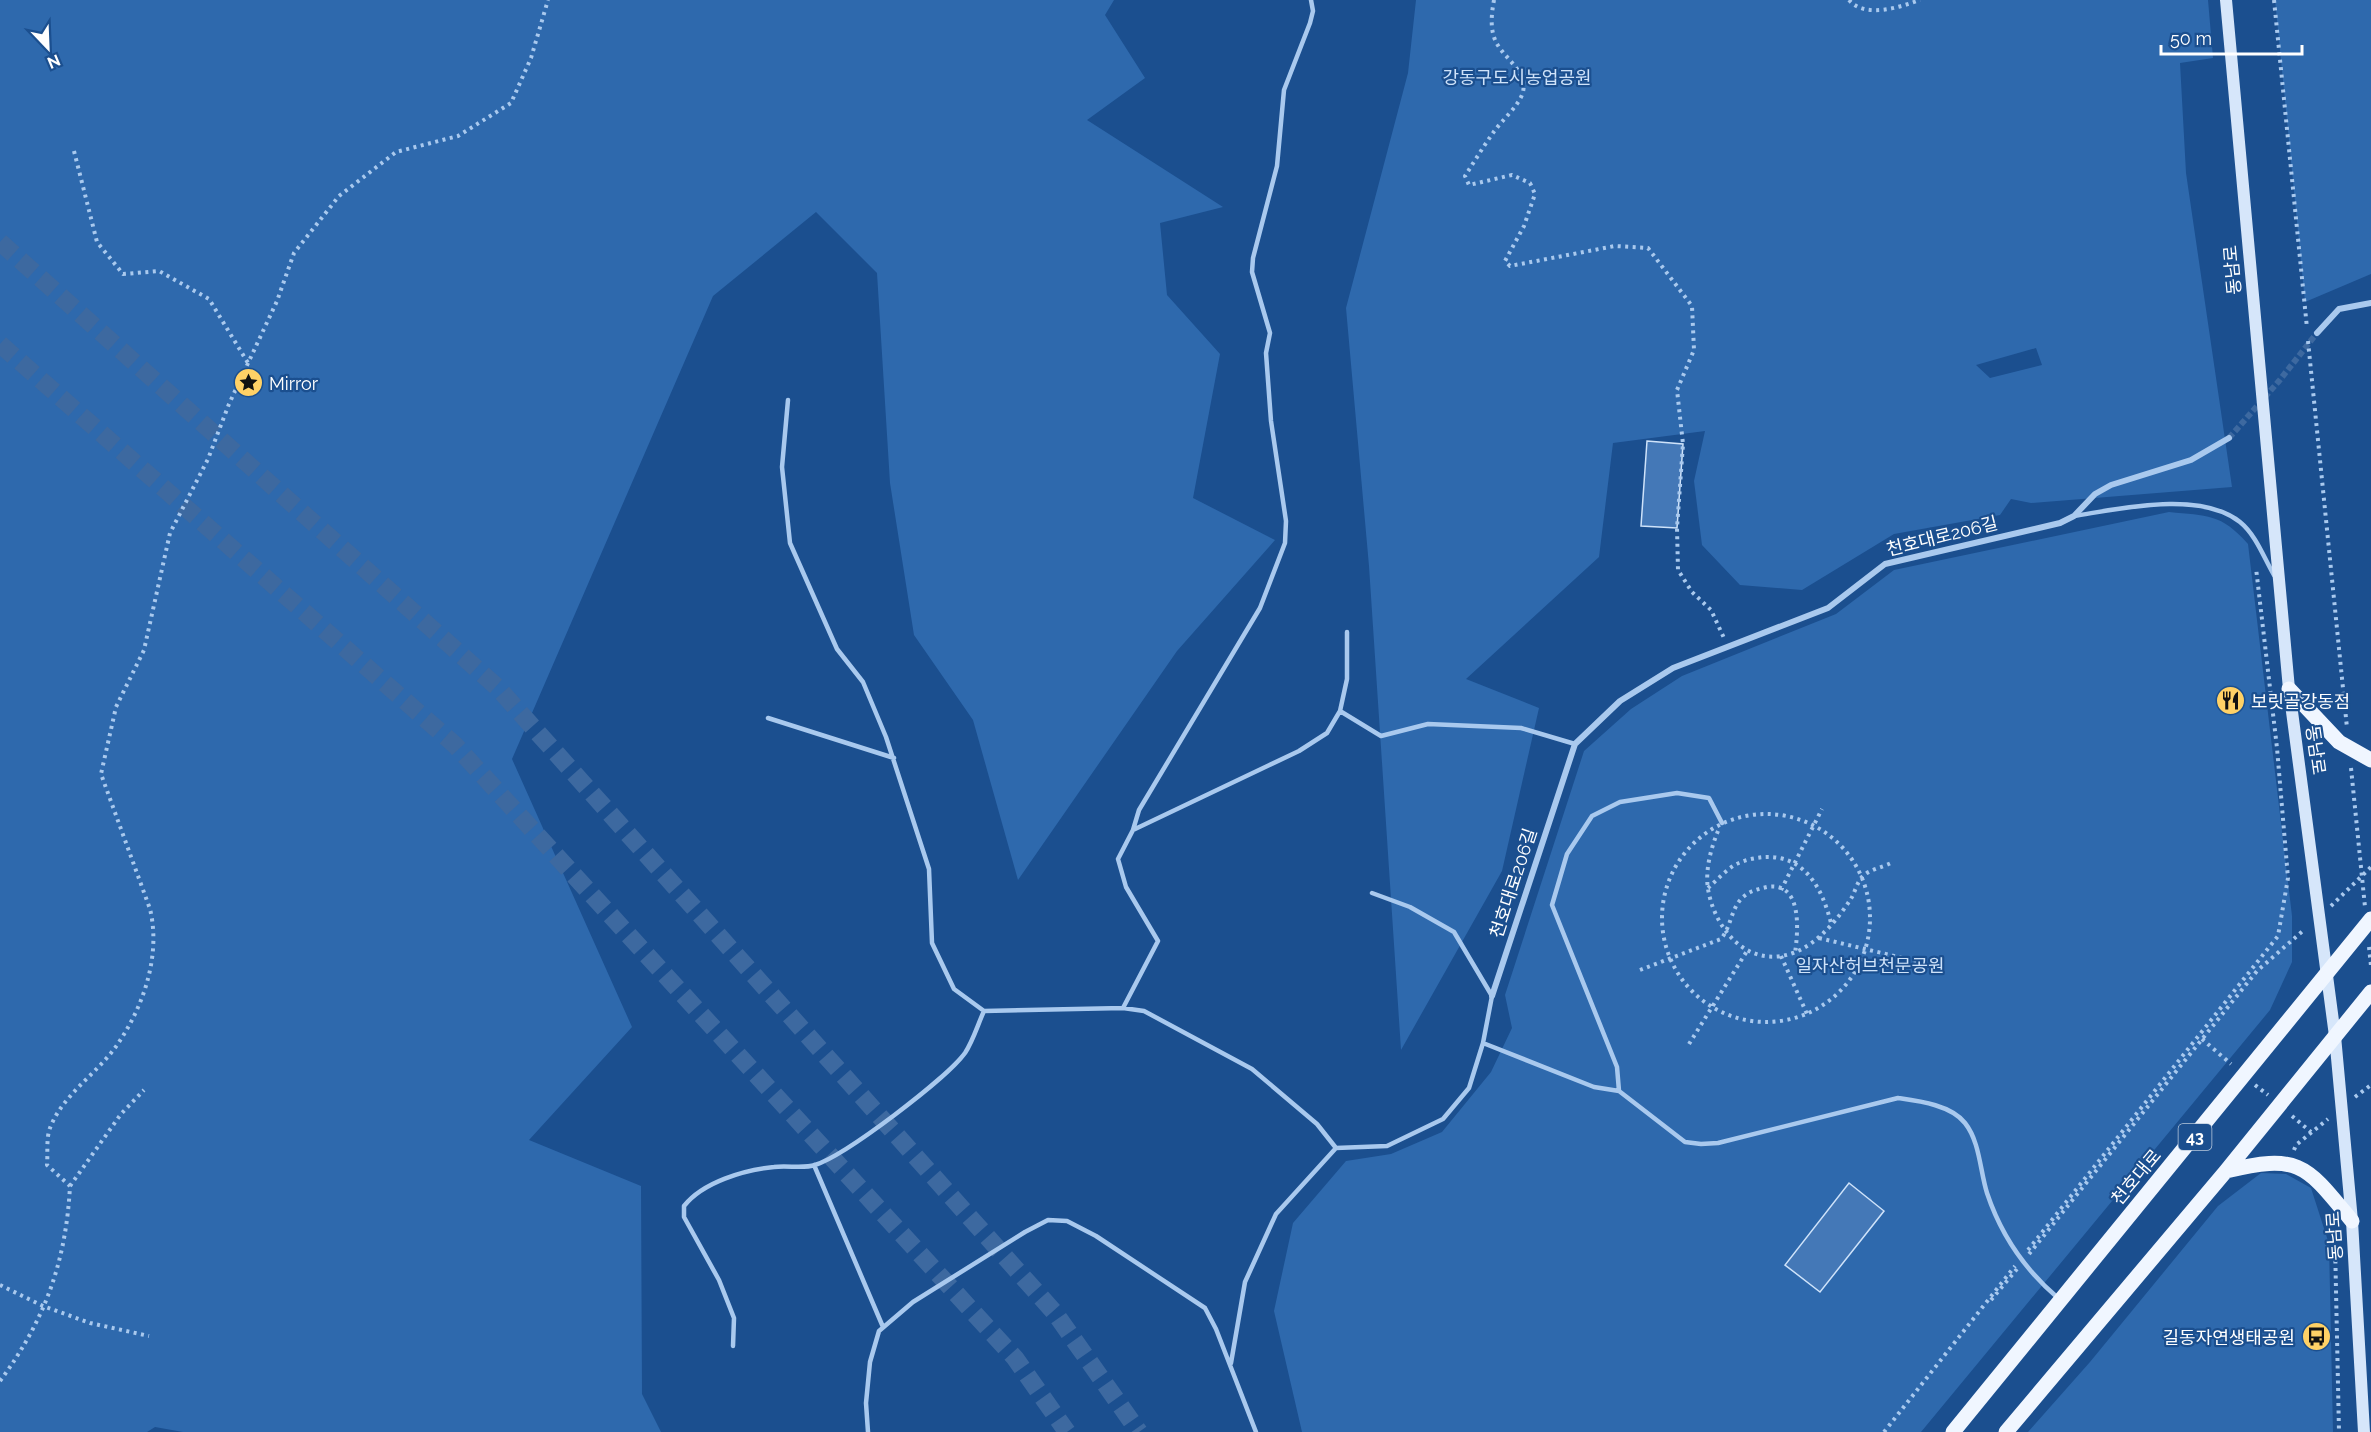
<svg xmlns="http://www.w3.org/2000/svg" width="2371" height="1432" font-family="Raleway,'Noto Sans KR',sans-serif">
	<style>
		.green { fill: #2e69ad; fill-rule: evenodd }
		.building { fill: #4478b7; stroke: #cfe3fa; stroke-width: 1.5 }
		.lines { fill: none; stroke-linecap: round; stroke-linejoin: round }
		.minor-tunnel { stroke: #3d69a0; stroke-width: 6; stroke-dasharray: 6 3; stroke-linecap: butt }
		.motorway-tunnel { stroke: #3d69a0; stroke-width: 18; stroke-dasharray: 18 9; stroke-linecap: butt }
		.path { stroke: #a9c9ee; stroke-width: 4; stroke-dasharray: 3 4.5; stroke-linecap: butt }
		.service { stroke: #a9c9ee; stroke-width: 4.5 }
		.minor { stroke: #a9c9ee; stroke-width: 6 }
		.secondary { stroke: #d6e6fa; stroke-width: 12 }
		.primary { stroke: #f0f6ff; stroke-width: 15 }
		.labels { text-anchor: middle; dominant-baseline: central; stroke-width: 4.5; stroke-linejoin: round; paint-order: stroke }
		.shield { fill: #1b4f8f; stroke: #bbcadd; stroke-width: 1.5 }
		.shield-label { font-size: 16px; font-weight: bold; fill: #fff }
		.park-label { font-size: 18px; fill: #cfe3fa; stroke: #1b4f8f }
		.street-label { font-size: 18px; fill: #fff; stroke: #1b4f8f }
		.poi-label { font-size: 18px; fill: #fff; stroke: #1b4f8f; text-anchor: start }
	</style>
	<rect width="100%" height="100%" fill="#1b4f8f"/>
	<path class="green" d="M0 0H1114L1105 15 1145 78 1087 120 1223 207 1160 223 1167 295 1220 354 1193 498 1275 540 1177 651 1018 880 973 720 914 635 890 483 877 273 816 212 713 296 512 759 632 1027 529 1140 641 1186 642 1394 661 1432H183L155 1427 147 1432H0Z
		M1416 0H2208L2213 58 2180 63 2186 173 2232 487 2031 503 2011 499 2000 515 1894 534 1802 590 1740 585 1702 545 1694 481 1705 431 1613 443 1599 557 1466 679 1539 708 1502 871 1401 1050 1369 566 1346 308 1408 73ZM2036 348 2042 365 1990 378 1976 365Z
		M2275 0H2371V274L2305 302Z
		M2169 512C2207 516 2221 513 2248 544L2292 916V962L2270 1010 1921 1432H1302L1274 1311 1293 1223 1346 1161 1391 1154 1442 1132 1491 1072 1512 1028 1505 995 1584 751 1631 709 1682 676 1836 614 1894 570Z
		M2261 1173 2286 1174 2311 1188 2329 1244 2333 1432H2028L2090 1362 2218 1206Z"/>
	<path class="building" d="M1647 441 1683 444 1677 528 1641 526Z
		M1849 1183 1884 1211 1820 1292 1785 1265Z"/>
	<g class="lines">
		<path class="minor-tunnel" d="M2229 438 2279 381 2317 333"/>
		<path class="motorway-tunnel" d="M0 242 498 688 1055 1313 1139 1432
			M0 344 455 745 1015 1358 1067 1432"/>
		<path class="path" d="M1494 0C1492 11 1490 25 1494 37 1500 57 1528 69 1523 92 1519 106 1501 121 1493 133 1483 147 1474 162 1465 176L1469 185 1512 175 1530 183 1535 194 1524 226 1505 261 1510 266 1615 246 1648 248 1692 306 1694 350 1677 390 1683 444 1677 528 1678 570 1692 592 1711 610 1724 638
			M1849 0C1865 19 1900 7 1920 0
			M2274 0 2307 328
			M74 151 97 242 123 274 159 271 209 299 248 363
			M2308 341 2347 728
			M2351 768 2365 907
			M1662 918a104 104 0 1 1 208 0a104 104 0 1 1-208 0Z
			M1718 831C1711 848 1705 870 1708 889 1715 930 1748 969 1793 953 1818 944 1839 918 1852 897 1855 891 1858 881 1862 877 1868 870 1883 867 1891 863
			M1708 888C1716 881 1724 872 1733 866 1743 860 1754 858 1764 857 1805 855 1822 888 1831 923
			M1781 890 1822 809
			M2331 906 2371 867
			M1819 938 1928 964
			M2369 947 2371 966
			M1781 956 1807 1014
			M1640 970 1721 939C1731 927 1731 909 1742 898 1749 891 1758 889 1767 887 1803 881 1798 932 1795 953
			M2202 1039 2231 1064
			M1689 1044 1747 951
			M2255 1085 2268 1095
			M2355 1097 2371 1085
			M2292 1116 2311 1132
			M2294 1150 2296 1145 2328 1119
			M70 1186 121 1114 144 1090
			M2326 1217 2335 1243 2339 1432
			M2028 1250 2278 936 2288 878 2277 748 2256 568
			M2029 1254 2257 971 2305 929
			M0 1285 43 1306 90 1323 149 1336
			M1991 1300 2017 1269
			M0 1381C45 1320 66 1262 70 1186L47 1165C48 1154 46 1138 50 1128 63 1094 97 1074 117 1045 144 1006 161 955 150 909L101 774 116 707 144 650 170 533 208 459 229 404 277 301 294 253 339 196 396 152 458 136 511 103 531 58 548 0
			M1884 1432 2015 1266"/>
		<path class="service" d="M788 400 782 467 790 543 837 649 863 682 886 737 929 869 932 943 954 989 984 1011 1123 1008 1144 1011 1252 1069 1317 1124 1336 1148
			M2074 516C2119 509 2200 490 2240 522 2256 535 2264 558 2274 575
			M1340 711 1381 736 1428 724 1521 728 1575 744
			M768 718 894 758
			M1133 830 1139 810 1260 608 1285 543 1286 521 1271 421 1266 353 1270 333 1252 272 1253 258 1277 166 1284 90 1310 23 1313 11 1311 0
			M1372 893 1410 907 1454 932 1492 996 1483 1043 1594 1087 1619 1091 1685 1142 1701 1144 1718 1143 1898 1098C1919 1101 1951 1105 1965 1123 1980 1142 1980 1171 1987 1193 2001 1235 2024 1269 2058 1298
			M1123 1008 1158 941 1126 887 1118 859 1133 830 1299 751 1327 733 1340 711 1347 679V632
			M1619 1091 1617 1067 1552 905 1567 854 1592 816 1620 802 1677 793 1709 798 1722 823
			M814 1165 883 1327
			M733 1346 734 1318 719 1280 684 1217V1206C703 1182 744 1170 774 1167 787 1165 803 1169 815 1165 846 1155 946 1079 965 1053 973 1041 978 1024 984 1011
			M1231 1363 1245 1282 1276 1214 1336 1148 1387 1146 1443 1119 1469 1088 1483 1043
			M868 1432 866 1403 870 1362 879 1331 913 1302 1025 1232 1048 1220 1067 1221 1096 1236 1205 1308 1216 1329 1256 1432"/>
		<path class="minor" d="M2317 333 2339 309 2371 303
			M1492 996 1575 744 1620 701 1673 668 1828 608 1885 564 2060 523 2074 516 2095 494 2111 485 2191 460 2229 438"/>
		<path class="secondary" d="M2226 0 2289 689 2335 1036 2352 1221 2364 1432"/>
		<path class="primary" d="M2289 689 2339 742 2371 760
			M2226 1171C2300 1153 2306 1165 2352 1221
			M1953 1432 2371 919
			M2006 1432 2226 1171 2371 992"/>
	</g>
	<defs>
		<symbol id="sight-disc" viewBox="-11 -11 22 22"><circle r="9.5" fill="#ffd166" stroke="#1b4f8f"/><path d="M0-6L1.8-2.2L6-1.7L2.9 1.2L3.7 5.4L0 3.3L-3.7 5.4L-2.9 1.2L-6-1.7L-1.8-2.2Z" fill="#111"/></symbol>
		<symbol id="restaurant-disc" viewBox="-11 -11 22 22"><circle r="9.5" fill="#ffd166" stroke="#1b4f8f"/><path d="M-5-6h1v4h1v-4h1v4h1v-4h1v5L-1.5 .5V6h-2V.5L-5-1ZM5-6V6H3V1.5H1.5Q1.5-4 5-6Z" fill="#111"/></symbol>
		<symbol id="bus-disc" viewBox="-11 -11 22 22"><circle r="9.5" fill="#ffd166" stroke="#1b4f8f"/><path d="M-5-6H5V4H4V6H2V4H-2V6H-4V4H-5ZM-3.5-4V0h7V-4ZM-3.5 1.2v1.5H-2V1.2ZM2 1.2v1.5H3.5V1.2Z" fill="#111"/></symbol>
	</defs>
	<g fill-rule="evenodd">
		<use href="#sight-disc" x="232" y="366" width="33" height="33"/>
		<use href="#restaurant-disc" x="2214" y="684" width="33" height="33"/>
		<use href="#bus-disc" x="2300" y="1320" width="33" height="33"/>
	</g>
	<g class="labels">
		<rect class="shield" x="2178.5" y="1124" width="33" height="26" rx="4.5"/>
		<g class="shield-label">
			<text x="2195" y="1137">43</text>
		</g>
		<g class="park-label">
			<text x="1517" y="77">강동구도시농업공원</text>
			<text x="1870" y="965">일자산허브천문공원</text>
		</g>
		<g class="street-label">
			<text transform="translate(2232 270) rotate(-95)">동남로</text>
			<text transform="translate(1942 536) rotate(-14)">천호대로206길</text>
			<text transform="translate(2316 750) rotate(82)">동남로</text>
			<text transform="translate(1513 883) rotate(-72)">천호대로206길</text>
			<text transform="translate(2136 1177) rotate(-50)">천호대로</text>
			<text transform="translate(2334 1236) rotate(-94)">동남로</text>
		</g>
		<g class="poi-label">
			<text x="269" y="383">Mirror</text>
			<text x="2251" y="701">보릿골강동점</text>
			<text x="2295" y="1337" text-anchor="end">길동자연생태공원</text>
		</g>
	</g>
	<g transform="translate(48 48) rotate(157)" stroke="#1b4f8f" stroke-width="4.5" paint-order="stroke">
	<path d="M0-4.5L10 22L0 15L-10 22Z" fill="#ffffff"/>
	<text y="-9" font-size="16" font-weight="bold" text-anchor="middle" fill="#ffffff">N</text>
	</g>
	<path d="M2161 45v9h141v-9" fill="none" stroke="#ffffff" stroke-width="3"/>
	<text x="2170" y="45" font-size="18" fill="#ffffff" stroke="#1b4f8f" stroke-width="4.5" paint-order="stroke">50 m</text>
</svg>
